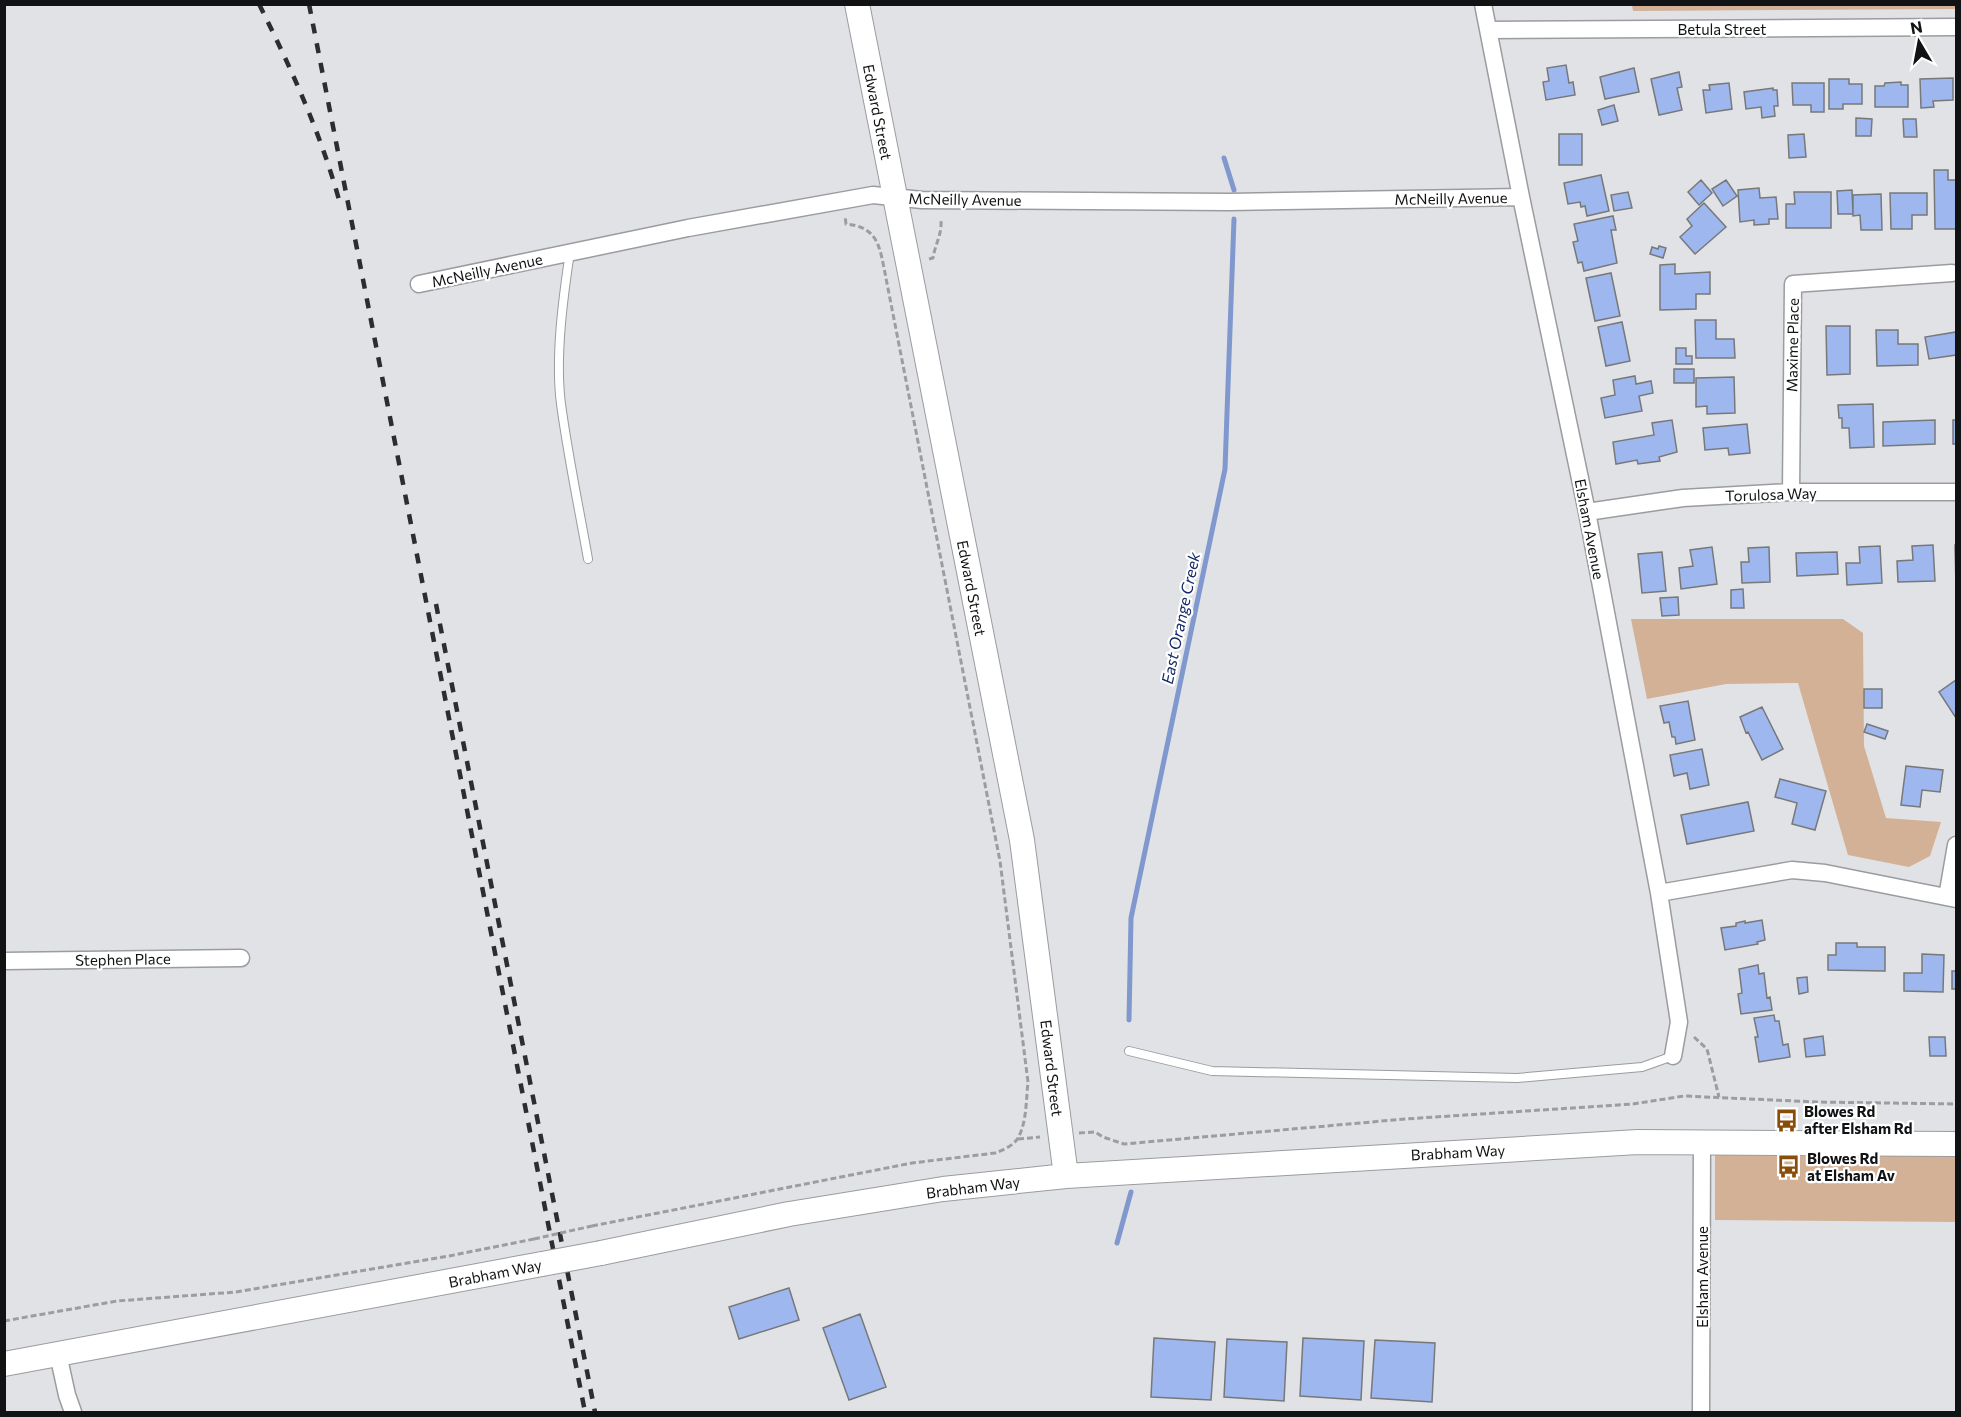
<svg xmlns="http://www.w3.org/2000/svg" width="1961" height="1417" font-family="Commissioner,sans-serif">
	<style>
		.green { fill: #d3b196 }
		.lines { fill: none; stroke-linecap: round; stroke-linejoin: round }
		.stream { stroke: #8098ce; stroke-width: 5 }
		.building { fill: #9eb7ee; stroke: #77787a; stroke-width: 1.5 }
		.lane-casing { stroke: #9b9c9f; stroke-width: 10 }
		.street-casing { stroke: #9b9c9f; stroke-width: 19 }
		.secondary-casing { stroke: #9b9c9f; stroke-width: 26 }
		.path { stroke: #9c9d9f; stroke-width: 3; stroke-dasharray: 6 3; stroke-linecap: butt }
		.lane { stroke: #fff; stroke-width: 8 }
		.street { stroke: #fff; stroke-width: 16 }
		.secondary { stroke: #fff; stroke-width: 24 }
		.rail { stroke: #2c2d2e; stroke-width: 4.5; stroke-dasharray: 10 10; stroke-linecap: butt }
		.secondary-bridge-casing { stroke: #9b9c9f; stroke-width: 26; stroke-linecap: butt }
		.path-bridge { stroke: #9c9d9f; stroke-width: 3; stroke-dasharray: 6 3; stroke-linecap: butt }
		.secondary-bridge { stroke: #fff; stroke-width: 24 }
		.labels { text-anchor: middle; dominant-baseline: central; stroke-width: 4.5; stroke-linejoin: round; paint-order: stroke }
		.street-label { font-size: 15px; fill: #111213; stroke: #fff }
		.poi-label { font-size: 15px; font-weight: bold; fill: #111213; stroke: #fff; text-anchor: start }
		.water-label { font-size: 16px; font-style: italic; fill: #142a69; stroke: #fff }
	</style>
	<rect width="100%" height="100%" fill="#e1e2e5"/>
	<path class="green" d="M1956 4V9L1633 11 1632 5Z
		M1631 619H1843L1863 633 1864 746 1886 818 1941 822 1930 856 1909 867 1848 855 1798 683 1726 684 1647 699Z
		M1715 1155 1956 1156V1222L1715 1220Z"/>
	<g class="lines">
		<path class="stream" d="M1224 158 1234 190
			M1129 1020 1131 918 1225 469 1234 219
			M1117 1243 1131 1192"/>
	</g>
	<path class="building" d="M1566 65 1569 83 1573 82 1575 95 1546 100 1543 82 1549 81 1547 68Z
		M1634 68 1639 92 1605 99 1600 77Z
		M1679 72 1682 87 1677 88 1682 110 1659 115 1651 79Z
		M1953 78V100L1933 101 1934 107 1921 108 1920 79Z
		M1829 79H1849V84H1862V104H1843V109H1829Z
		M1901 82V85H1908V107H1875V86H1884L1885 83Z
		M1729 83 1732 109 1706 113 1703 90H1710L1709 85Z
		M1792 83H1824V112H1811V105H1793Z
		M1773 88V90H1777L1778 106H1774L1775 116 1762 118 1761 107 1746 109 1744 92Z
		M1614 105 1618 121 1602 125 1598 110Z
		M1856 118 1872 119 1871 136H1856Z
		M1903 119H1916L1917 137H1904Z
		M1559 134H1582V165H1559Z
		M1804 134 1806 157 1789 158 1788 135Z
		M1934 170H1948V180H1956V229H1935Z
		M1601 175 1609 211 1587 216 1585 206 1581 207 1580 202 1568 204 1564 183Z
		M1701 180 1712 193 1699 205 1688 192Z
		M1726 180 1737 196 1723 206 1712 189Z
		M1759 188 1760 198 1776 197 1778 219H1769V224L1754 225V220L1740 222 1738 190Z
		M1852 190 1853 214H1838L1837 191Z
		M1628 192 1632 208 1614 211 1611 195Z
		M1794 192H1831V228H1786V204H1795Z
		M1890 193H1927V215H1912V229H1891Z
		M1881 194 1882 230H1861L1860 215 1853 216V195Z
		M1704 203 1726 227 1695 254 1680 237 1692 226 1687 219Z
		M1613 216 1616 230H1611L1617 263 1584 271 1582 262 1578 263 1573 242 1578 241 1574 224Z
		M1659 246 1666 248 1663 258 1650 254 1652 247 1658 249Z
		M1675 264V274L1710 272V294H1696V309L1660 310V265Z
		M1611 273 1620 316 1595 321 1586 278Z
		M1695 320H1716V339H1734L1735 358H1696Z
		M1622 322 1630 361 1606 366 1598 327Z
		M1826 326H1850V374L1827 375Z
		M1876 330H1898V344H1918V365L1877 366Z
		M1956 332V355L1929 359 1925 337Z
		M1676 348H1686V356H1692V364H1676Z
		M1674 369H1694V383H1674Z
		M1635 376 1636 384 1651 381 1653 393 1639 396 1642 411 1605 418 1601 398 1615 395 1613 380Z
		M1734 377 1735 413 1707 414V406L1696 407V378Z
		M1873 404 1874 447 1850 448 1849 428H1842V418H1839L1838 405Z
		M1672 420 1677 452 1659 457 1660 461 1638 464 1637 460 1616 464 1613 442 1654 435 1652 423Z
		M1935 420V444L1883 446V422Z
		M1953 420H1956V444H1953Z
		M1747 424 1750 453 1729 455 1728 448 1705 450 1703 428Z
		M1933 545 1935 581 1898 582 1897 561 1913 560 1912 546Z
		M1955 545H1956V587Z
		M1880 546 1882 583 1847 585 1846 563H1860L1859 547Z
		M1712 547 1717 584 1681 589 1679 568 1693 566 1690 550Z
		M1769 547 1770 582 1742 583 1741 562H1749L1748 548Z
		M1662 552 1666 591 1642 593 1638 554Z
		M1837 552 1838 574 1797 576 1796 553Z
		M1743 589 1744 608H1731V590Z
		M1678 597 1679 615 1662 616 1660 598Z
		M1956 680V718L1939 692Z
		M1864 689H1882V708H1864Z
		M1688 701 1695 740 1676 744 1675 737H1672L1669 722 1664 723 1660 706Z
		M1762 707 1783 749 1762 760 1748 732 1746 733 1740 717Z
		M1867 724 1888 731 1885 739 1864 732Z
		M1702 749 1709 785 1690 789 1687 773 1674 776 1670 755Z
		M1906 766 1943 770 1940 792 1922 790 1920 807 1901 805Z
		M1780 779 1826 791 1815 830 1792 824 1797 803 1775 797Z
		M1748 802 1754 831 1687 844 1681 815Z
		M1762 920 1765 940 1757 942 1758 944 1725 950 1721 928 1736 926V923L1745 921V923Z
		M1836 943H1857V947H1885V971L1828 970V955H1836Z
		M1922 954 1944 955 1943 992 1904 991V973H1922Z
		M1758 965 1759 974 1764 973 1767 998 1770 997 1772 1010 1741 1014 1738 994 1742 993 1739 969Z
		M1952 971H1956V989H1952Z
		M1807 977 1808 992 1799 994 1797 978Z
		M1774 1015 1775 1021H1779L1783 1045 1788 1044 1790 1057 1759 1062 1755 1037H1758L1754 1018Z
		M1823 1036 1825 1055 1806 1057 1804 1039Z
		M1929 1037H1945L1946 1056H1930Z
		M789 1288 799 1320 739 1339 729 1307Z
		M860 1314 886 1387 849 1400 823 1328Z
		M1154 1338 1215 1342 1211 1400 1151 1397Z
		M1303 1338 1364 1341 1361 1400 1300 1396Z
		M1227 1339 1287 1342 1284 1401 1224 1397Z
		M1375 1340 1435 1343 1432 1402 1371 1398Z"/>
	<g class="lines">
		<defs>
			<path id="lane" d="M570 252C563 298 555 358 561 404 568 456 579 508 588 559
				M1129 1051 1212 1071 1517 1078 1642 1067 1673 1056"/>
			<path id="street" d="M1483 4 1521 197 1587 512 1659 893 1679 1022 1673 1056
				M1488 30 1956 27
				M419 284 688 228 873 195 922 200 1229 202 1521 197
				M1791 492 1793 284 1952 273
				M1587 512 1683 498 1791 492H1956
				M1659 893 1792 870 1825 873 1956 899
				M1947 897 1956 845
				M4 961 241 958
				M58 1354 67 1395 73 1412
				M1701 1412 1702 1141"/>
			<path id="secondary" d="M857 4 1022 840 1066 1176
				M601 1253 789 1214 943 1189 1066 1176 1638 1142 1956 1144
				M4 1364 542 1264"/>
		</defs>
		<use href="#lane" class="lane-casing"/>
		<use href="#street" class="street-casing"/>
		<use href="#secondary" class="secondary-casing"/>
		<path class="path" d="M929 259 933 258C935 245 942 234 941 221
			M1694 1037 1707 1049 1719 1097
			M1079 1133 1095 1132 1103 1137 1124 1144 1405 1119 1633 1104 1684 1096 1817 1102 1956 1104
			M1018 1139 1040 1137
			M592 1226 912 1163 995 1153C1003 1150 1013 1146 1018 1138 1027 1122 1026 1099 1028 1082L1000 861 884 268C879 242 875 227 846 224L845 216
			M4 1321 117 1301 236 1292 449 1256 534 1239"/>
		<use href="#lane" class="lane"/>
		<use href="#street" class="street"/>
		<use href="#secondary" class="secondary"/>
		<path class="rail" d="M259 4C292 70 322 136 341 207
			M309 4 585 1412
			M436 604 595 1412"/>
		<defs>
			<path id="secondary-bridge" d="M542 1264 601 1253"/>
		</defs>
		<use href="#secondary-bridge" class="secondary-bridge-casing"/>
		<path class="path-bridge" d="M534 1239 592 1226"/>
		<use href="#secondary-bridge" class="secondary-bridge"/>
	</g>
	<defs>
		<symbol id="bus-bare" viewBox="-9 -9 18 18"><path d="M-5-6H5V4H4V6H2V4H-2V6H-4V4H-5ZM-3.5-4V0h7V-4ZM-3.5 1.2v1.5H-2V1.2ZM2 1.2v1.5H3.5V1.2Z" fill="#884d09" stroke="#fff" stroke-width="2.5" paint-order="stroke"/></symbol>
	</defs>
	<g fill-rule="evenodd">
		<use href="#bus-bare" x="1770" y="1104" width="33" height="33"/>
		<use href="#bus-bare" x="1772" y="1150" width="33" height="33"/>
	</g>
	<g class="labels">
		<g class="street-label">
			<text x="1722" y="29">Betula Street</text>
			<text transform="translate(878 112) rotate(79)">Edward Street</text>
			<text transform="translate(1451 198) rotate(-1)">McNeilly Avenue</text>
			<text transform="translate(965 199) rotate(1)">McNeilly Avenue</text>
			<text transform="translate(487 270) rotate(-12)">McNeilly Avenue</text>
			<text transform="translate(1792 345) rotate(-89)">Maxime Place</text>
			<text transform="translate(1771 494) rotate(-2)">Torulosa Way</text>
			<text transform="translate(1590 529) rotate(79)">Elsham Avenue</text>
			<text transform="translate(972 588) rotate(79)">Edward Street</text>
			<text transform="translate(123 959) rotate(-1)">Stephen Place</text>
			<text transform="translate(1052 1068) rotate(83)">Edward Street</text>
			<text transform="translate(1458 1152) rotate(-3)">Brabham Way</text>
			<text transform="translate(973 1187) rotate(-7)">Brabham Way</text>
			<text transform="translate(495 1273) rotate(-11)">Brabham Way</text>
			<text transform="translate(1702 1277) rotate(-90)">Elsham Avenue</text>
		</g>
		<g class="poi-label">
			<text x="1804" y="1111">Blowes Rd<tspan x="1804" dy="17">after Elsham Rd</tspan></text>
			<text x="1807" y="1158">Blowes Rd<tspan x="1807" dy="17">at Elsham Av</tspan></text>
		</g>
		<g class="water-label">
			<text transform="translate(1180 618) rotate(-78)">East Orange Creek</text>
		</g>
	</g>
	<rect width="1961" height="1417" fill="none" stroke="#111213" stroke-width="12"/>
	<g transform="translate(1919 42) rotate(350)" stroke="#ffffff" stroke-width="4.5" paint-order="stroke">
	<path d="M0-4.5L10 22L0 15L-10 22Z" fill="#111213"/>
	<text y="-9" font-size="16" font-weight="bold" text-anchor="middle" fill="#111213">N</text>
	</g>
</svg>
